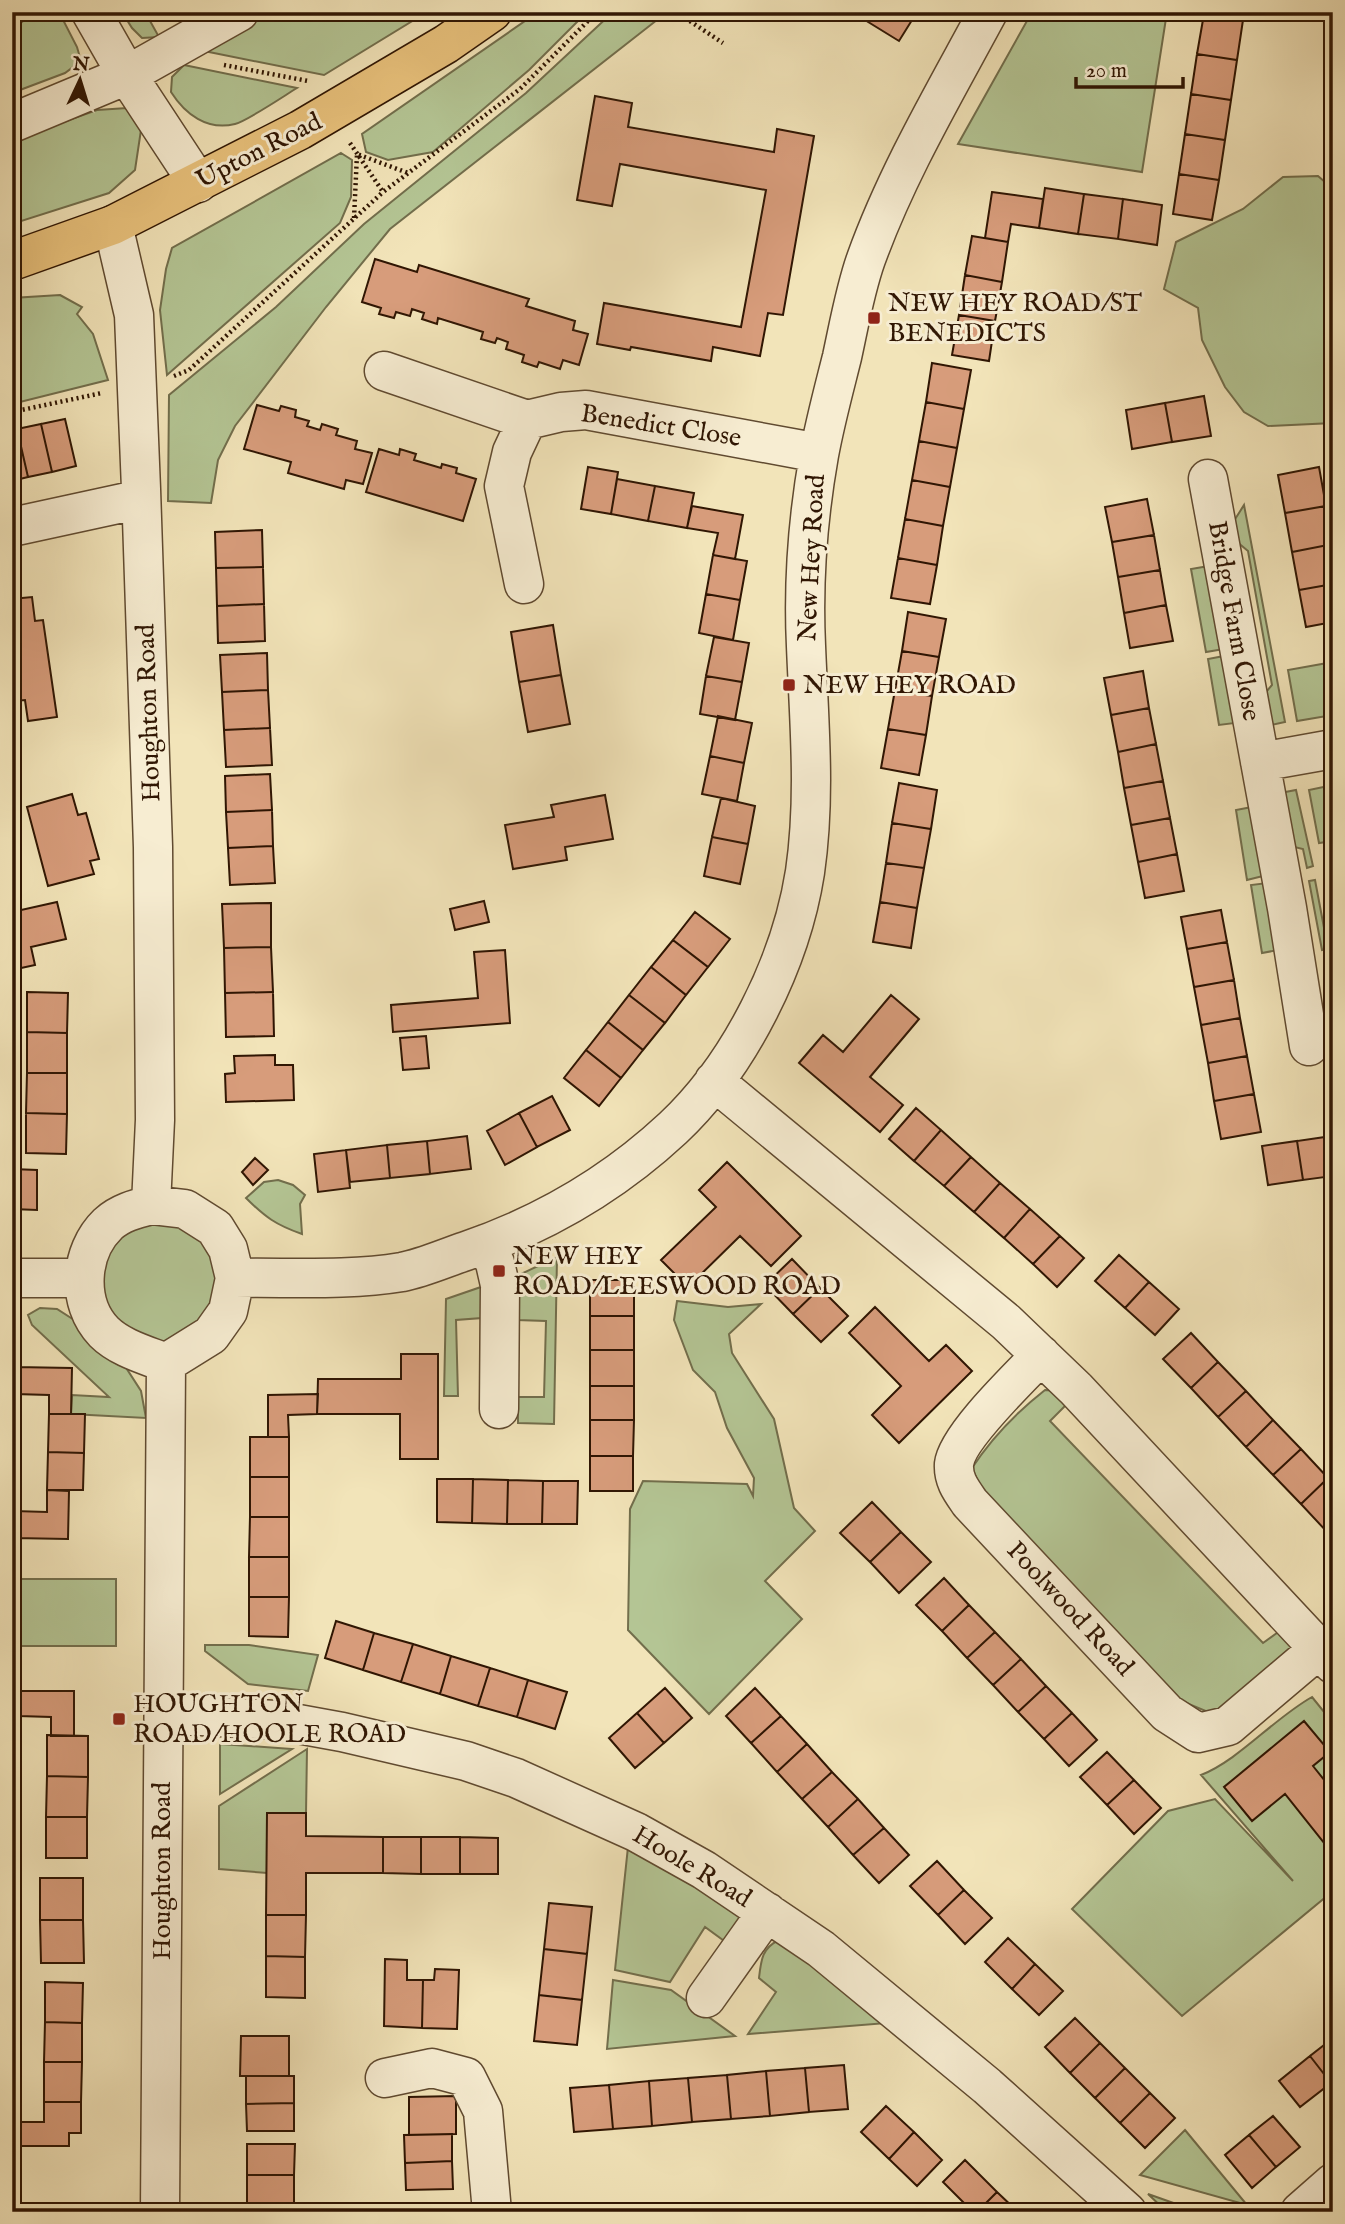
<svg xmlns="http://www.w3.org/2000/svg" width="1345" height="2224" font-family="'IM FELL English',serif">
	<style>
		.green { fill: #b4c594; stroke: #726e4c; stroke-width: 2 }
		.building { fill: #d79c7b; stroke: #301603; stroke-width: 2 }
		.lines { fill: none; stroke-linecap: round; stroke-linejoin: round }
		.minor-casing { stroke: #604a30; stroke-width: 41 }
		.major-casing { stroke: #301603; stroke-width: 41 }
		.path { stroke: #301603; stroke-width: 4.5; stroke-dasharray: 2 3.5; stroke-linecap: butt }
		.minor { stroke: #f7edd2; stroke-width: 38 }
		.major { stroke: #e9c27c; stroke-width: 38 }
		.poi-dot { fill: #8f2418; stroke: #f7edd2; stroke-width: 2.5 }
		.labels { text-anchor: middle; dominant-baseline: central; stroke-width: 6; stroke-linejoin: round; paint-order: stroke }
		.street-label { font-size: 26px; fill: #301603; stroke: #f7edd2 }
		.poi-label { font-size: 26px; fill: #301603; stroke: #f7edd2; text-anchor: start }
	</style>
	<rect width="100%" height="100%" fill="#f2e4b9"/>
	<filter id="stains"><feTurbulence type="fractalNoise" baseFrequency=".00286" numOctaves="4"/><feColorMatrix values="0 0 0 0 .2 0 0 0 0 .09 0 0 0 0 .02 0 0 0 .5 -.17"/></filter>
	<radialGradient id="worn" r=".72"><stop offset=".6" stop-color="#630" stop-opacity="0"/><stop offset="1" stop-color="#630" stop-opacity=".3"/></radialGradient>
	<path class="green" d="M17 12H59L77 47 81 61 65 73 12 93V29L22 22Z
		M122 12H145L159 37 142 38 132 28Z
		M269 12H427L324 75 204 51Z
		M538 12H587L529 70 433 152 388 160 366 152 362 134Z
		M613 12H649L657 20 390 229 326 307 235 426 218 460 211 503 168 501 169 395 276 307 364 224 526 93Z
		M1032 12H1167L1142 172 958 144Z
		M184 65 297 88C284 96 247 121 235 124 207 131 185 114 171 92L172 77Z
		M127 108 141 130 135 170 109 193 12 224V140L97 110Z
		M341 153 352 160 351 197 340 223 167 375 160 310 166 269 172 248Z
		M1318 176 1333 189V423L1268 426 1244 412 1225 387 1202 340 1198 308 1164 289 1176 242 1243 209 1283 177Z
		M60 295 82 307 77 314 93 334 108 380 12 404V298Z
		M1244 505 1285 722 1266 726 1261 698 1272 685 1248 551 1230 536 1232 524Z
		M1209 566 1224 649 1206 652 1191 569Z
		M1224 656 1235 723 1219 725 1208 659Z
		M1333 662V715L1297 721 1288 670Z
		M1333 785V841L1319 843 1309 790Z
		M1296 790 1313 866 1307 868 1303 849 1290 846 1280 793Z
		M1252 807 1263 876 1247 880 1236 810Z
		M1315 880 1328 949 1322 950 1309 881Z
		M1267 883 1278 950 1262 953 1251 885Z
		M278 1180 293 1185 305 1195 300 1204 302 1234C276 1225 265 1217 246 1198L264 1182Z
		M135 1218 185 1221 216 1256 215 1304 182 1338 157 1343 132 1337 98 1302 99 1254Z
		M557 1257 554 1424 518 1423V1397H544L546 1321 517 1320 521 1274Z
		M481 1287 482 1318 456 1320 458 1396H444L446 1299Z
		M677 1301 728 1307 761 1304 729 1334 732 1353 774 1419 794 1508 815 1531 765 1581 802 1619 709 1714 628 1630 630 1509 643 1481 747 1484 753 1496 754 1478 727 1428 715 1392 693 1370 674 1320Z
		M40 1308 57 1309 85 1327 121 1360 141 1391 146 1418 71 1414 72 1395 109 1397 32 1325 28 1315Z
		M1045 1390 1059 1391 1069 1402 1050 1421 1263 1643 1285 1627 1294 1652 1227 1708 1208 1712 1179 1700 983 1493 972 1468C991 1439 1017 1412 1045 1390Z
		M12 1579H116V1646H12Z
		M205 1645H249L318 1655 308 1691 248 1684 205 1651Z
		M1312 1697 1333 1723V1891L1182 2016 1072 1909 1168 1811 1215 1799 1293 1881 1201 1775C1239 1760 1273 1719 1312 1697Z
		M220 1744 292 1749 220 1794Z
		M307 1749 306 1813H267V1873L219 1869V1806Z
		M628 1847 742 1915 727 1943 705 1927 670 1982 615 1970Z
		M779 1940 887 2023 748 2034 776 1992 759 1978C761 1960 762 1948 779 1940Z
		M613 1980 671 1990 735 2036 607 2049Z
		M1185 2130 1247 2205 1140 2175Z
		M1148 2194 1199 2212H1167Z"/>
	<path class="building" d="M12 12 19 22 12 26Z
		M852 12H917L899 41Z
		M1204 12H1245L1243 20 1204 14Z
		M1204 14 1243 20 1237 60 1197 54Z
		M1197 54 1237 60 1231 100 1191 94Z
		M1191 94 1231 100 1225 140 1185 134Z
		M595 96 632 103 628 127 774 152 777 129 814 136 783 315 768 313 760 356 713 347 711 361 631 347 630 350 597 344 604 303 741 327 766 190 620 164 612 206 577 200Z
		M1185 134 1225 140 1219 180 1179 174Z
		M1179 174 1219 180 1212 220 1173 214Z
		M1045 188 1084 194 1078 234 1039 228Z
		M992 192 1043 199 1039 228 1011 224 1008 242 985 238Z
		M1084 194 1123 199 1118 239 1078 234Z
		M1123 199 1162 205 1157 245 1118 239Z
		M972 236 1008 242 1002 282 965 275Z
		M375 259 417 272 419 265 529 299 526 306 575 321 573 330 588 334 579 365 563 360 560 369 539 362 537 367 522 362 524 355 506 349 508 342 497 338 495 343 481 339 483 332 438 318 437 324 422 319 424 313 412 309 410 316 396 312 394 318 379 314 381 308 362 302Z
		M965 275 1002 282 995 321 959 315Z
		M959 315 995 321 989 361 952 355Z
		M932 363 971 370 964 409 926 402Z
		M1204 396 1211 436 1172 442 1165 403Z
		M926 402 964 409 957 448 919 441Z
		M1165 403 1172 442 1132 449 1126 410Z
		M257 405 279 411 281 406 296 410 295 417 309 421 307 426 320 430 322 424 338 429 336 435 357 441 355 449 372 453 363 484 346 480 344 489 288 473 291 462 244 449Z
		M65 419 76 466 52 472 41 424Z
		M41 424 52 472 28 477 17 429Z
		M17 429 28 477 12 481V430Z
		M919 441 957 448 950 487 912 480Z
		M379 449 399 455 400 449 416 454 414 460 441 468 442 464 457 468 456 473 476 479 463 521 366 492Z
		M588 467 618 472 611 514 581 509Z
		M1319 467 1326 506 1285 513 1278 475Z
		M617 479 655 486 648 521 611 514Z
		M912 480 950 487 943 526 905 519Z
		M655 486 694 493 687 528 648 521Z
		M1147 499 1154 535 1112 542 1105 507Z
		M692 506 743 515 735 559 713 555 718 533 687 528Z
		M1326 506 1333 544 1292 552 1285 513Z
		M905 519 943 526 937 565 898 558Z
		M262 530 263 567 216 568 215 532Z
		M1154 535 1160 570 1118 577 1112 542Z
		M1333 544V584L1299 590 1292 552Z
		M713 555 747 561 740 600 706 594Z
		M898 558 937 565 930 604 891 598Z
		M263 567 264 604 217 606 216 568Z
		M1160 570 1166 605 1124 613 1118 577Z
		M1333 584V622L1306 627 1299 590Z
		M706 594 740 600 733 640 699 633Z
		M32 597 35 621 43 620 57 717 28 721 25 700 15 701 12 682V599Z
		M264 604 265 641 218 643 217 606Z
		M1166 605 1173 641 1130 648 1124 613Z
		M908 612 946 619 939 657 902 651Z
		M553 625 561 675 519 682 511 632Z
		M714 637 749 643 742 682 706 676Z
		M902 651 939 657 932 696 895 690Z
		M267 653 268 690 222 692 220 655Z
		M1143 671 1149 708 1111 715 1104 678Z
		M561 675 570 724 528 732 519 682Z
		M706 676 742 682 735 720 700 714Z
		M268 690 270 728 224 730 222 692Z
		M895 690 932 696 926 735 888 729Z
		M1149 708 1156 744 1118 752 1111 715Z
		M718 716 752 723 744 763 710 756Z
		M270 728 272 765 226 767 224 730Z
		M888 729 926 735 919 775 881 768Z
		M1156 744 1163 781 1124 788 1118 752Z
		M710 756 744 763 737 801 702 794Z
		M270 774 272 810 226 812 225 776Z
		M1163 781 1170 818 1131 825 1124 788Z
		M899 783 937 790 931 829 892 823Z
		M72 794 78 815 86 813 99 859 90 861 94 874 48 886 27 807Z
		M605 795 613 839 565 847 567 860 513 869 505 825 554 817 551 805Z
		M721 798 755 806 748 844 712 837Z
		M272 810 273 846 228 848 226 812Z
		M1170 818 1177 854 1138 862 1131 825Z
		M892 823 931 829 924 868 886 863Z
		M712 837 748 844 740 884 704 876Z
		M273 846 275 883 230 885 228 848Z
		M1177 854 1184 891 1145 898 1138 862Z
		M886 863 924 868 917 908 880 902Z
		M484 901 489 922 455 930 450 909Z
		M57 902 66 939 31 947 35 965 12 970V912Z
		M880 902 917 908 911 948 873 942Z
		M271 903V947L224 948 222 904Z
		M1221 910 1227 942 1187 949 1181 917Z
		M695 912 730 939 708 967 673 940Z
		M673 940 708 967 686 995 651 967Z
		M1227 942 1234 980 1194 987 1187 949Z
		M271 947 273 992 225 993 224 948Z
		M505 950 510 1023 393 1032 391 1005 478 998 474 952Z
		M651 967 686 995 665 1023 629 995Z
		M1234 980 1240 1018 1201 1025 1194 987Z
		M27 992 68 993 67 1033 27 1032Z
		M273 992 274 1036 226 1037 225 993Z
		M629 995 665 1023 643 1050 608 1022Z
		M891 995 919 1019 870 1077 903 1105 880 1132 799 1063 823 1035 843 1052Z
		M1240 1018 1247 1056 1208 1063 1201 1025Z
		M608 1022 643 1050 621 1078 586 1050Z
		M27 1032 67 1033V1073H27Z
		M426 1036 429 1068 403 1070 400 1038Z
		M586 1050 621 1078 599 1106 564 1078Z
		M275 1055V1065H293L294 1100 226 1102 225 1074 235 1073 234 1056Z
		M1247 1056 1254 1094 1214 1101 1208 1063Z
		M27 1073H67V1114L26 1113Z
		M1254 1094 1261 1132 1221 1139 1214 1101Z
		M552 1096 570 1130 537 1147 519 1113Z
		M916 1108 941 1130 914 1161 889 1139Z
		M26 1113 67 1114 66 1154 26 1153Z
		M519 1113 537 1147 505 1165 487 1131Z
		M941 1130 971 1157 944 1186 914 1161Z
		M467 1136 471 1169 430 1174 427 1141Z
		M1332 1136 1333 1176 1303 1180 1297 1141Z
		M427 1141 430 1174 390 1178 387 1145Z
		M1297 1141 1303 1180 1268 1185 1262 1146Z
		M387 1145 390 1178 350 1182 346 1150Z
		M346 1150 350 1188 318 1192 314 1154Z
		M971 1157 1000 1183 974 1212 944 1186Z
		M255 1158 268 1170 253 1185 242 1172Z
		M727 1162 801 1236 771 1266 740 1236 688 1287 661 1260 716 1207 699 1190Z
		M12 1169 37 1170V1210L12 1209Z
		M1000 1183 1030 1209 1004 1238 974 1212Z
		M1030 1209 1060 1236 1033 1264 1004 1238Z
		M1060 1236 1084 1258 1057 1287 1033 1264Z
		M1119 1255 1149 1282 1125 1308 1095 1281Z
		M792 1259 820 1288 793 1314 765 1285Z
		M590 1280H634V1316H590Z
		M1149 1282 1179 1309 1155 1335 1125 1308Z
		M820 1288 848 1316 821 1342 793 1314Z
		M875 1307 929 1361 946 1345 972 1371 899 1443 872 1415 901 1386 849 1333Z
		M590 1316H634V1350H590Z
		M1191 1333 1218 1362 1191 1388 1163 1359Z
		M590 1350H634V1386H590Z
		M12 1354H16L15 1394H12Z
		M401 1354H438V1459H400V1414H317L318 1379H401Z
		M1218 1362 1246 1391 1218 1417 1191 1388Z
		M15 1367 72 1368 71 1414H49V1395L15 1394Z
		M590 1386H634V1420H590Z
		M1246 1391 1273 1420 1246 1447 1218 1417Z
		M318 1394 317 1414 288 1415 289 1437H268V1395Z
		M49 1414H85L84 1453 48 1452Z
		M590 1420H634L633 1456H590Z
		M1273 1420 1301 1449 1273 1475 1246 1447Z
		M250 1437H289V1477H250Z
		M1301 1449 1328 1478 1301 1504 1273 1475Z
		M48 1452 84 1453 83 1490H47Z
		M590 1456H633V1491H590Z
		M250 1477H289V1517H250Z
		M1328 1478 1333 1483V1529L1328 1533 1301 1504Z
		M437 1479H473L472 1523 437 1522Z
		M473 1479 508 1480 507 1524 472 1523Z
		M508 1480 543 1481 542 1524H507Z
		M543 1481H578L577 1524H542Z
		M47 1490 69 1491 68 1539 14 1538V1511L47 1512Z
		M872 1502 901 1532 870 1562 840 1533Z
		M12 1511H14L13 1551H12Z
		M250 1517H289V1557H249Z
		M901 1532 931 1562 899 1593 870 1562Z
		M249 1557H289V1597H249Z
		M944 1578 969 1605 942 1631 916 1605Z
		M249 1597H289L288 1637 249 1636Z
		M969 1605 995 1632 967 1658 942 1631Z
		M336 1621 374 1633 363 1670 325 1658Z
		M995 1632 1021 1659 993 1685 967 1658Z
		M374 1633 413 1644 401 1682 363 1670Z
		M413 1644 451 1656 440 1694 401 1682Z
		M451 1656 490 1668 478 1706 440 1694Z
		M1021 1659 1046 1686 1018 1712 993 1685Z
		M490 1668 528 1680 517 1717 478 1706Z
		M12 1677H19V1716H12Z
		M528 1680 567 1692 555 1729 517 1717Z
		M1046 1686 1072 1713 1044 1739 1018 1712Z
		M665 1688 692 1718 664 1743 637 1713Z
		M755 1688 781 1716 751 1743 726 1716Z
		M19 1691H74V1736H51V1717L19 1716Z
		M637 1713 664 1743 635 1768 609 1738Z
		M1072 1713 1097 1740 1069 1766 1044 1739Z
		M781 1716 807 1744 777 1772 751 1743Z
		M1304 1721 1330 1752 1313 1766 1333 1791V1846L1329 1849 1285 1794 1252 1821 1224 1787Z
		M47 1735 88 1736V1777L47 1776Z
		M807 1744 832 1772 802 1799 777 1772Z
		M1107 1752 1134 1780 1107 1805 1080 1777Z
		M832 1772 858 1799 828 1827 802 1799Z
		M47 1776 88 1777 87 1817H46Z
		M1134 1780 1161 1808 1134 1834 1107 1805Z
		M858 1799 884 1828 853 1855 828 1827Z
		M267 1813H306V1836L383 1837V1873H306V1915H266Z
		M46 1817H87V1858H46Z
		M884 1828 909 1855 879 1883 853 1855Z
		M383 1837H421V1874L383 1873Z
		M421 1837H460V1874H421Z
		M460 1837 498 1838V1874H460Z
		M937 1861 964 1890 938 1915 910 1886Z
		M40 1878H83V1920H40Z
		M964 1890 992 1918 965 1944 938 1915Z
		M549 1903 592 1907 587 1954 544 1949Z
		M266 1915H306L305 1957 266 1956Z
		M40 1920H83L84 1963H41Z
		M1008 1938 1035 1964 1012 1989 985 1962Z
		M544 1949 587 1954 582 2000 539 1995Z
		M266 1956 305 1957V1998L266 1997Z
		M385 1959 407 1960V1980H423L422 2028 384 2026Z
		M1035 1964 1063 1991 1039 2015 1012 1989Z
		M435 1969 459 1970 457 2029 422 2028 423 1980H434Z
		M45 1982 83 1983 82 2023 45 2022Z
		M539 1995 582 2000 577 2045 534 2041Z
		M1075 2018 1100 2043 1070 2073 1045 2047Z
		M45 2022 82 2023V2062H44Z
		M241 2036H289V2076H240Z
		M1333 2038V2082L1331 2083 1310 2056Z
		M1100 2043 1125 2068 1095 2098 1070 2073Z
		M1310 2056 1331 2083 1300 2107 1279 2081Z
		M44 2062H82L81 2102H44Z
		M844 2065 848 2109 809 2112 805 2068Z
		M805 2068 809 2112 770 2116 766 2071Z
		M1125 2068 1150 2093 1120 2123 1095 2098Z
		M766 2071 770 2116 731 2119 727 2075Z
		M727 2075 731 2119 692 2122 688 2078Z
		M246 2076H294V2103L246 2104Z
		M688 2078 692 2122 652 2126 649 2081Z
		M649 2081 652 2126 613 2129 609 2085Z
		M609 2085 613 2129 574 2132 570 2088Z
		M1150 2093 1175 2118 1145 2148 1120 2123Z
		M456 2096V2134L409 2135V2097Z
		M44 2102H81V2133H69V2146H12V2122H44Z
		M294 2103V2131H247L246 2104Z
		M886 2106 914 2132 889 2159 861 2132Z
		M1273 2116 1300 2147 1276 2167 1249 2135Z
		M914 2132 942 2160 917 2186 889 2159Z
		M452 2134V2161L405 2163 404 2135Z
		M1249 2135 1276 2167 1252 2188 1225 2155Z
		M247 2144H295L294 2175H247Z
		M965 2160 997 2192 977 2212H973L943 2182Z
		M452 2161 453 2189 406 2190 405 2163Z
		M247 2175H294V2207L247 2206Z
		M997 2192 1018 2212H977Z"/>
	<g class="lines">
		<defs>
			<path id="minor" d="M91 12 127 75 198 183
				M12 123 127 75 239 12
				M113 225 134 315 141 489 153 847 155 1120 151 1205
				M384 371 527 420 561 412 586 410 819 453
				M1208 479 1287 908 1309 1046
				M12 527 141 499
				M524 584 504 486 512 452 527 420
				M1260 762 1333 749
				M714 1081 1006 1322 1076 1389 1333 1664
				M151 1205 185 1209 215 1228 228 1249 235 1278 228 1311 211 1335 166 1363C146 1355 120 1348 104 1332 76 1303 79 1252 108 1224 120 1213 135 1209 151 1205Z
				M485 1244 495 1263 500 1285 499 1409
				M12 1278H83
				M235 1278C290 1277 347 1281 402 1272 423 1268 445 1258 466 1251 542 1225 614 1183 673 1128 740 1065 791 962 805 872 816 797 809 721 806 646 803 583 808 517 819 455 825 422 834 389 842 357 849 325 855 290 866 259 897 173 945 92 988 12
				M1041 1355C1021 1376 957 1437 954 1464 953 1480 961 1490 970 1503L1167 1713 1198 1733 1228 1726 1320 1648
				M164 1714 276 1720 342 1732 466 1761 516 1778 636 1832 704 1870 821 1949 987 2086 1127 2212
				M706 1998 767 1912
				M385 2078 432 2068 466 2077 483 2111 492 2212
				M160 2212 166 1363
				M1300 2212 1333 2183"/>
			<path id="major" d="M12 261 113 225 300 130 446 44 492 12"/>
		</defs>
		<use href="#minor" class="minor-casing"/>
		<use href="#major" class="major-casing"/>
		<path class="path" d="M676 12 723 43
			M224 65 308 81
			M350 143 383 192 520 89 597 12
			M354 218 357 154 408 173
			M174 376 189 370 383 192
			M12 412 102 393"/>
		<use href="#minor" class="minor"/>
		<use href="#major" class="major"/>
	</g>
	<g class="poi-dot">
		<rect x="867" y="311" width="14" height="14" rx="3.5"/>
		<rect x="782" y="678" width="14" height="14" rx="3.5"/>
		<rect x="492" y="1264" width="14" height="14" rx="3.5"/>
		<rect x="112" y="1712" width="14" height="14" rx="3.5"/>
	</g>
	<g class="labels">
		<g class="street-label">
			<text transform="translate(259 151) rotate(-27)">Upton Road</text>
			<text transform="translate(661 426) rotate(9)">Benedict Close</text>
			<text transform="translate(812 558) rotate(-87)">New Hey Road</text>
			<text transform="translate(1234 621) rotate(80)">Bridge Farm Close</text>
			<text transform="translate(149 713) rotate(-92)">Houghton Road</text>
			<text transform="translate(1070 1609) rotate(47)">Poolwood Road</text>
			<text transform="translate(692 1867) rotate(31)">Hoole Road</text>
			<text transform="translate(162 1871) rotate(-90)">Houghton Road</text>
		</g>
		<g class="poi-label">
			<text x="888" y="303">NEW HEY ROAD/ST<tspan x="888" dy="30">BENEDICTS</tspan></text>
			<text x="803" y="685">NEW HEY ROAD</text>
			<text x="513" y="1256">NEW HEY<tspan x="513" dy="30">ROAD/LEESWOOD ROAD</tspan></text>
			<text x="133" y="1704">HOUGHTON<tspan x="133" dy="30">ROAD/HOOLE ROAD</tspan></text>
		</g>
	</g>
	<rect width="1345" height="2224" fill="none" stroke="#f2e4b9" stroke-width="42"/>
	<rect x="14" y="14" width="1317" height="2196" fill="none" stroke="#301603" stroke-width="3.5"/>
	<rect x="21" y="21" width="1303" height="2182" fill="none" stroke="#301603" stroke-width="2"/>
	<g transform="translate(80 80) rotate(4)" stroke="#f7edd2" stroke-width="5" paint-order="stroke">
	<path d="M0-5L12 26L0 18L-12 26Z" fill="#301603"/>
	<text y="-10" font-size="19" font-weight="bold" text-anchor="middle" fill="#301603">N</text>
	</g>
	<path d="M1076 77v10h107v-10" fill="none" stroke="#301603" stroke-width="3.5"/>
	<text x="1086" y="77" font-size="21" fill="#301603" stroke="#f7edd2" stroke-width="5" paint-order="stroke">20 m</text>
	<rect width="100%" height="100%" filter="url(#stains)"/>
	<rect width="100%" height="100%" fill="url(#worn)"/>
</svg>
